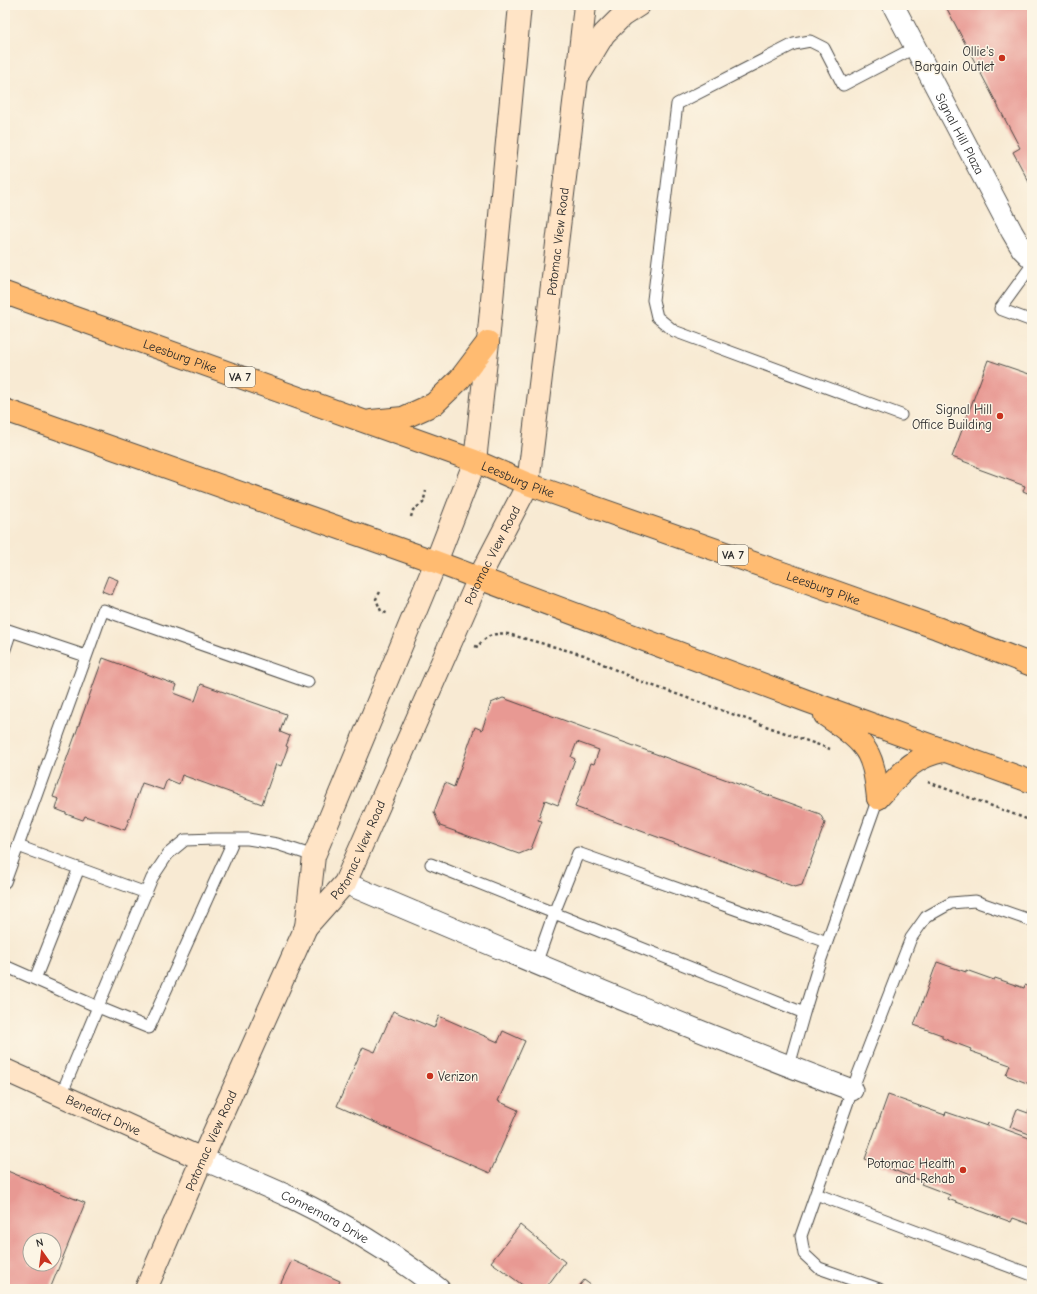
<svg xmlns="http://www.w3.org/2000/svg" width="1037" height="1294" font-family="'Comic Neue',sans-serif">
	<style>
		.building { fill: #e89993; fill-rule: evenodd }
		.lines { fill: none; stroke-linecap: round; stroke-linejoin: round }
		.lane-casing { stroke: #4a4844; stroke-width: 13 }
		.street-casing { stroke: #4a4844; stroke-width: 23 }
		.secondary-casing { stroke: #4a4844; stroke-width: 24 }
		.highway-casing { stroke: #4a4844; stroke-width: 24 }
		.path { stroke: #4a4844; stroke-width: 2.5; stroke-dasharray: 3 3; stroke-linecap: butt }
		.lane { stroke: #fff; stroke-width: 11 }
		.street { stroke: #fff; stroke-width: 21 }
		.secondary { stroke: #ffe4c6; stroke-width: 22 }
		.highway { stroke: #ffbb71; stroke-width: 22 }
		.poi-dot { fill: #c8321e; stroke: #fcf5e5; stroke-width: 1.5 }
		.labels { text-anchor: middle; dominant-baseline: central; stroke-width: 3; stroke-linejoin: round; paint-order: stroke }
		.shield { fill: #fcf5e5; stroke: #6a6863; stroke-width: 1 }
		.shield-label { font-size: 12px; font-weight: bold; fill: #2b2b2b }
		.poi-label { font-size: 13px; fill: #2b2b2b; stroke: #fcf5e5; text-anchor: end }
		.street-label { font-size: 13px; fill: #2b2b2b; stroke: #fcf5e5 }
	</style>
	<rect width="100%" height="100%" fill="#fcf5e5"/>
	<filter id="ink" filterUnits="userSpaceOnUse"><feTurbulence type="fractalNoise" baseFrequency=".025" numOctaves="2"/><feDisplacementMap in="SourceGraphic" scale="8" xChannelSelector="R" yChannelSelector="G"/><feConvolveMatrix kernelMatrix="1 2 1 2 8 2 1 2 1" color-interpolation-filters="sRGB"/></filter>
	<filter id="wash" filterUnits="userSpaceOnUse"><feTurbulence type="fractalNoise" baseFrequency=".012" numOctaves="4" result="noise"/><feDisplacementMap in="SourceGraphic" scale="16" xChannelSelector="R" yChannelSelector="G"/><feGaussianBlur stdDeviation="0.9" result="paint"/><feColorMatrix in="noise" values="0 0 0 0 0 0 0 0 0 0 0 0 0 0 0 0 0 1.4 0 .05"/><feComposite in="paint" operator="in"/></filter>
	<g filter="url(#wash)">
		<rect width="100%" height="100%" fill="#f8ead3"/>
		<g id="blocks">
			<path class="building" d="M945 5H1032V188L1013 152 1020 148Z
				M988 360 1032 375V495L1023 491 1025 486 976 468V466L952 457Z
				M108 576 118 580 112 595 102 591Z
				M103 658 177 685 174 693 195 701 201 684 286 714 280 732 290 736 286 746 288 747 281 766 276 764 262 804 182 775 179 784 167 779 163 790 142 783 125 830 85 816 83 820 66 814V813L56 809 59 799 53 797Z
				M503 698 820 814 825 823 802 885 795 887 575 807 591 763 594 764 599 750 577 742 571 757 575 759 558 805 545 800 538 820 542 821 531 849 519 854 440 826 434 812 445 783 454 787 475 727 482 730 491 703Z
				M937 962 966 972V970L994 980 995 978 1024 988 1025 985 1032 988V1085L1006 1075 1010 1065 970 1051 971 1049 942 1038V1035L914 1025Z
				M393 1011 434 1028 439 1016 498 1042 503 1031 525 1041 498 1101 518 1110 490 1173 337 1106 363 1047 375 1052Z
				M888 1095 945 1115 946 1112 987 1126 988 1123 1032 1139V1225L1013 1218 1011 1222 948 1199 950 1195 921 1184 922 1181 865 1159Z
				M1032 1104V1135L1010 1127 1017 1109 1028 1113Z
				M5 1170 85 1203 50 1289H5ZM30 1240H54V1264H30Z
				M520 1225 565 1262 545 1289H528L491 1262Z
				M292 1260 340 1281 337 1287 342 1289H278Z
				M584 1280 596 1289H577Z"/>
		</g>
	</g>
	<g filter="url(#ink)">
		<use href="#blocks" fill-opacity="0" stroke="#4a4844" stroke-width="1"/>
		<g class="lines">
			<defs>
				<path id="lane" d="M1032 265 1000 309 1032 321
					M901 415 674 331 657 317 653 300 677 104 794 44 810 41 824 48 843 85 916 47
					M5 629 11 631 5 649
					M11 631 86 656
					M18 846 146 893
					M431 864 554 913 578 853 827 942
					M5 882 103 610 308 682
					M536 964 554 913 804 1013 789 1066
					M5 966 98 1007 149 1028 234 839
					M35 979 79 868
					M804 1013 817 970 878 798
					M61 1095 152 878 168 854 185 840 215 839H248L277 844 314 856
					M816 1194 1032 1275
					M879 1289 819 1268 804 1254 801 1236 852 1090 911 938 926 917 951 903 975 901 1032 921"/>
				<g id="street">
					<path id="s1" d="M893 5 1012 232 1022 249 1032 259"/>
					<path d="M345 883C513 954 681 1026 852 1090"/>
					<path id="s2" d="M202 1159C232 1172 262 1184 292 1198 344 1223 394 1254 439 1289"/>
				</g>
				<g id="secondary">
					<path d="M581 72 604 34 622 16 639 5"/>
					<path d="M306 927 314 856 436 562 475 461 488 342 520 5"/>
					<path id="s3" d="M5 1070 202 1159"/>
					<path id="s4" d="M146 1289 202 1159 306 927 345 883 479 578 528 484 577 78 585 5"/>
				</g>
				<g id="highway">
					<path id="s5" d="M5 293 475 461 528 484 788 575 937 628 1032 665"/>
					<path d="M5 410 436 562 807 701 1032 782"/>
					<path d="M371 421 403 418 434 404 460 379 488 342"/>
					<path d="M825 715C838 724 852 733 862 745 874 758 876 781 878 798"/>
					<path d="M878 798C900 775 911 757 944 751"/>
				</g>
			</defs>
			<use href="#lane" class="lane-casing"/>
			<use href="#street" class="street-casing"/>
			<use href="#secondary" class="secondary-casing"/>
			<use href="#highway" class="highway-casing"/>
			<path class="path" d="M411 517 413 510 423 503 426 491
				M380 592 376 599 381 611 389 614
				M475 646 478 647C484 636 496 632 508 634L584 655 637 680 830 749
				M928 782 1032 821"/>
			<use href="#lane" class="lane"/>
			<use href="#street" class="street"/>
			<use href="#secondary" class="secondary"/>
			<use href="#highway" class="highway"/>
		</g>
	</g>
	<g class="poi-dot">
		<circle cx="1002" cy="58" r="4"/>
		<circle cx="1000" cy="416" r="4"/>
		<circle cx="430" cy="1076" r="4"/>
		<circle cx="963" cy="1170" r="4"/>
	</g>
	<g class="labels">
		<g class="shield">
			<rect x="225" y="367" width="30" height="20" rx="3"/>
			<rect x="718" y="545" width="30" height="20" rx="3"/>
		</g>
		<g class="shield-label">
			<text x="240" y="377">VA 7</text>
			<text x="733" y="555">VA 7</text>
		</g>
		<g class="poi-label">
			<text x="994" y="51">Ollie's<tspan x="994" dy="15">Bargain Outlet</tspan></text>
			<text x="992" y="409">Signal Hill<tspan x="992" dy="15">Office Building</tspan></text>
			<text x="438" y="1076" text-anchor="start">Verizon</text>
			<text x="955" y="1163">Potomac Health<tspan x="955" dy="15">and Rehab</tspan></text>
		</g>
		<g class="street-label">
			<text stroke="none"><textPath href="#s1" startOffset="145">Signal Hill Plaza</textPath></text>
			<text stroke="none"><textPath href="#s4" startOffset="1138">Potomac View Road</textPath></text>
			<text stroke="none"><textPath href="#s5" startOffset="186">Leesburg Pike</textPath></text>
			<text stroke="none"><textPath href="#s5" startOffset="546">Leesburg Pike</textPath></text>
			<text stroke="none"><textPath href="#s4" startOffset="814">Potomac View Road</textPath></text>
			<text stroke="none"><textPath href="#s5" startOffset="870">Leesburg Pike</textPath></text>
			<text stroke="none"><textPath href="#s4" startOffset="490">Potomac View Road</textPath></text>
			<text stroke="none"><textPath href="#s3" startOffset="108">Benedict Drive</textPath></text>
			<text stroke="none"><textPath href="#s4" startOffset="162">Potomac View Road</textPath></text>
			<text stroke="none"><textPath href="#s2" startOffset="136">Connemara Drive</textPath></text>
		</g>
	</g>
	<rect width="1037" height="1294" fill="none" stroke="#fcf5e5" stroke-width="20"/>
	<g transform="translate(42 1252) rotate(346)"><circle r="19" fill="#fcf5e5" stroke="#a8a49b"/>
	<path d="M0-3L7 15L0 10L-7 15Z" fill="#c8321e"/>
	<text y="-6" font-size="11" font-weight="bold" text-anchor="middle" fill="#2b2b2b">N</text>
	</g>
</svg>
